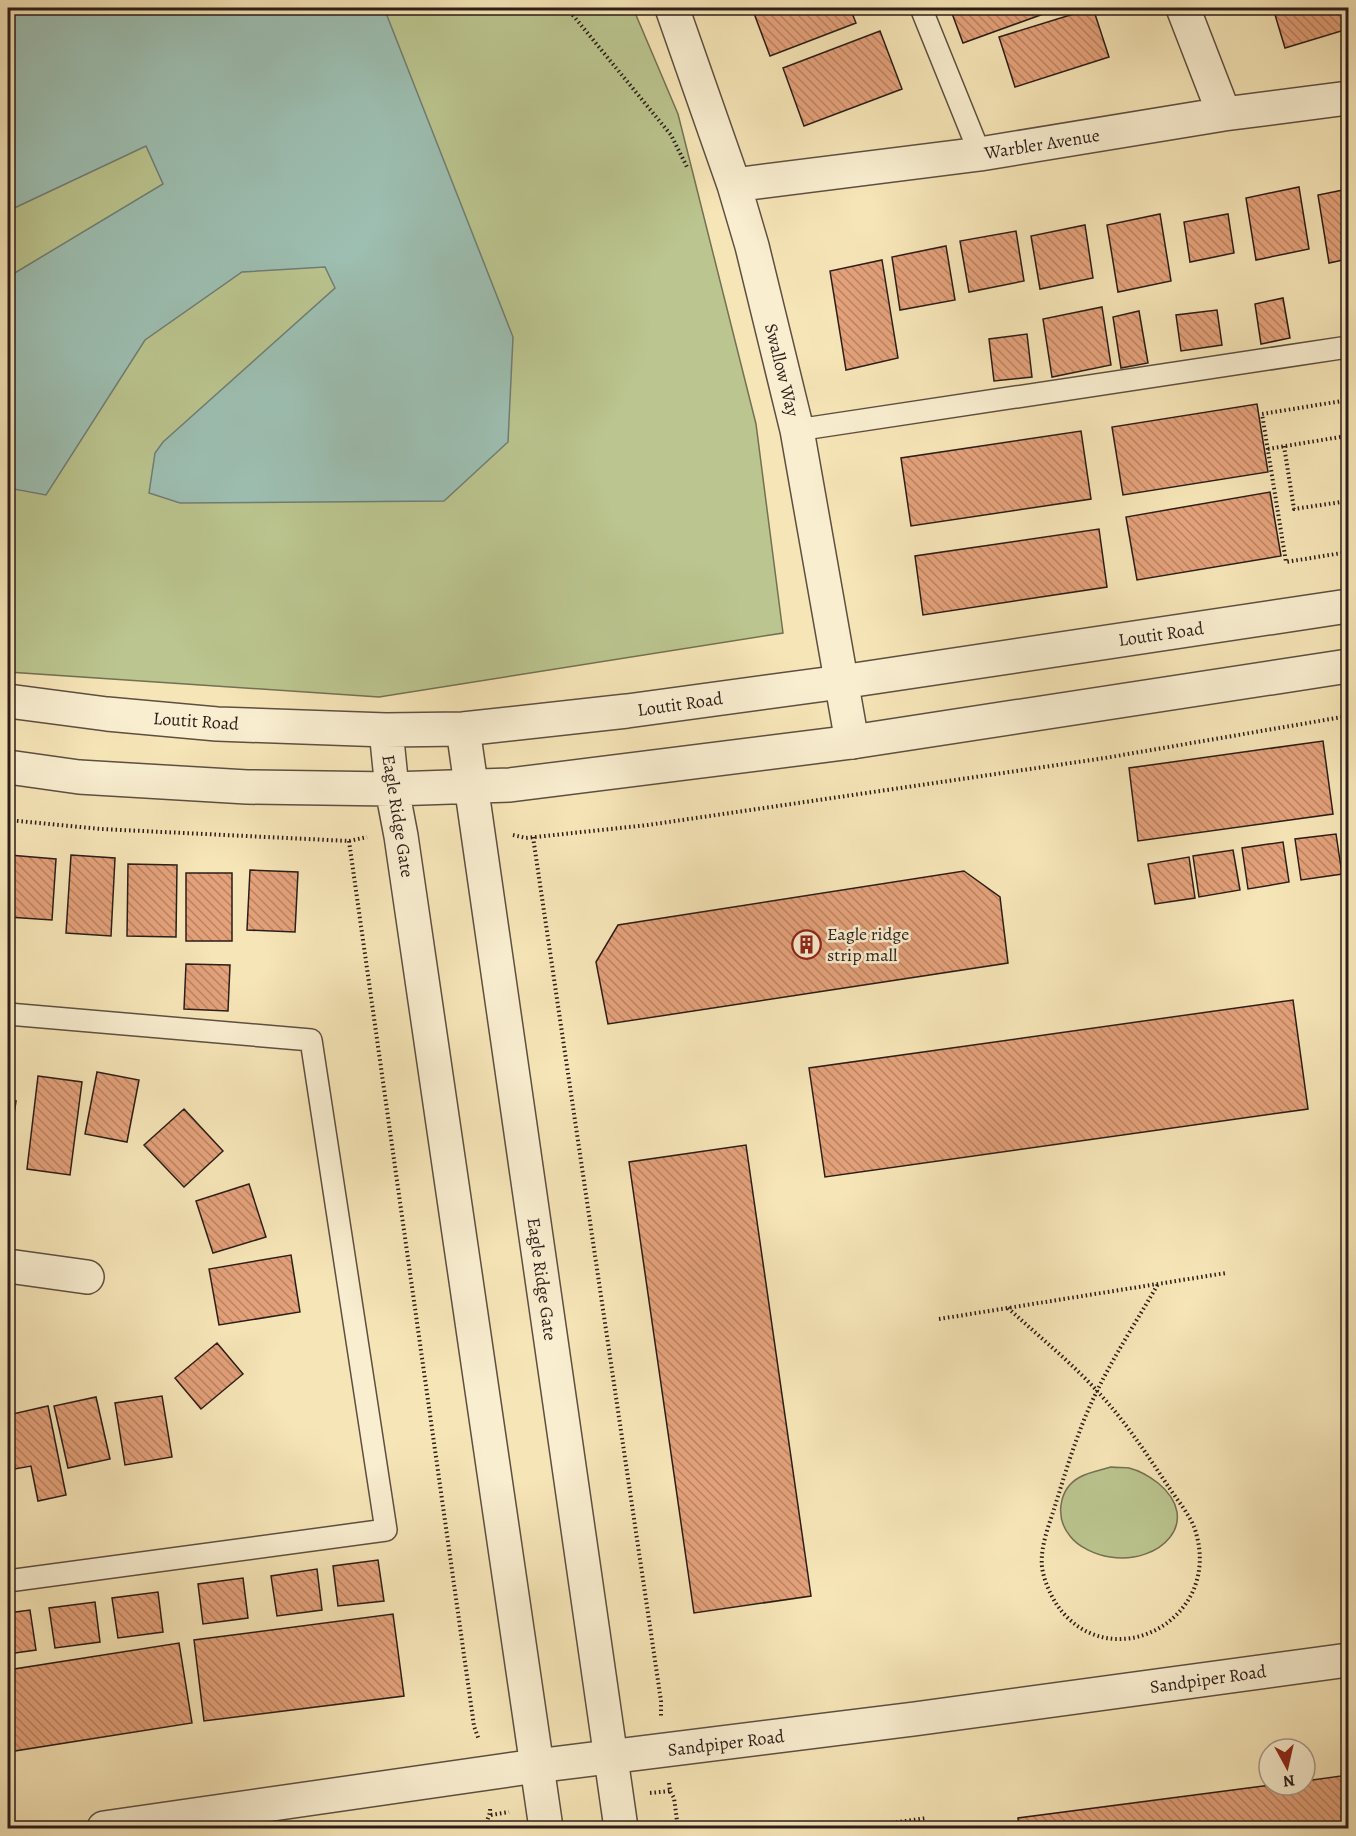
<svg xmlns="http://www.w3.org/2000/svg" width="1356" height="1836" font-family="Alegreya,serif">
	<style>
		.green { fill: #bbc58f; stroke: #737154; stroke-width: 1.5 }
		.water { fill: #9dbfb2; stroke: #6f7e75; stroke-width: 1.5 }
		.building { fill: url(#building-back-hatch); stroke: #2b1d19; stroke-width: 1.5 }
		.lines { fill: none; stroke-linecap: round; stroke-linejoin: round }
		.service-casing { stroke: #5e4f40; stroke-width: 24 }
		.minor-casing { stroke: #5e4f40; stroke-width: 36 }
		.tertiary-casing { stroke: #5e4f40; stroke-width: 36 }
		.path { stroke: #2b1d19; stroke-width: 4; stroke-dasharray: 1.5 3; stroke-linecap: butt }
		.service { stroke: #f9eed0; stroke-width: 21 }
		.minor { stroke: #f9eed0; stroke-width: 33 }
		.tertiary { stroke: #f9eed0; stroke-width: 33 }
		.labels { text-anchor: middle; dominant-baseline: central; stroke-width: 5; stroke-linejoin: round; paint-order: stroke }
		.street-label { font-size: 18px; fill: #2b1d19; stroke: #f9eed0 }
		.poi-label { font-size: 18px; fill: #2b1d19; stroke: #f9eed0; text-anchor: start }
	</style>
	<defs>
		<pattern id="building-back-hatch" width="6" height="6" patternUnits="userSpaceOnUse" patternTransform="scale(1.5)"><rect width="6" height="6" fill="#e4a17a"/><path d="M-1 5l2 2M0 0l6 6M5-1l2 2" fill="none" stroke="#b98363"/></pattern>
	</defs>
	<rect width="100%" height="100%" fill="#f6e5b7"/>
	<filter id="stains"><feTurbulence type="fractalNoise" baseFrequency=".00333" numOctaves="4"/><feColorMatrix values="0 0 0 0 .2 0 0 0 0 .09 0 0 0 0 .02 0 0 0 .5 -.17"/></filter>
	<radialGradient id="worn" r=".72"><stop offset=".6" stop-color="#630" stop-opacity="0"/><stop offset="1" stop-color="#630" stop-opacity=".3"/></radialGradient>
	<path class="green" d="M8 8H633L678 114 756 424 783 633 379 697 8 672Z
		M1111 1467C1117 1468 1124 1467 1129 1468 1141 1471 1149 1476 1158 1483 1204 1521 1160 1565 1110 1557 1096 1555 1078 1547 1070 1536 1055 1518 1058 1489 1080 1477 1089 1472 1101 1470 1111 1467Z"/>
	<path class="water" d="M8 8H384L513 337 508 442 444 501 180 503 149 493 155 453 163 442 335 288 325 267 242 272 145 340 46 495 8 488V277L163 184 146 146 8 211Z"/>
	<path class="building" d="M752 8H850L856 23 770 56Z
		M950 8H1060L963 43Z
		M1093 8 1109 57 1015 87 999 37Z
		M1273 8H1348V29L1285 48Z
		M880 31 902 89 804 126 783 68Z
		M1299 187 1309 249 1256 260 1246 198Z
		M1348 189V259L1329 263 1318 195Z
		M1160 214 1171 281 1118 292 1107 225Z
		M1228 214 1234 253 1190 262 1184 222Z
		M1085 225 1093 278 1040 289 1031 236Z
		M1016 231 1024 281 969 292 960 241Z
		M946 246 955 300 900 310 892 257Z
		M882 260 898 358 846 370 830 271Z
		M1283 298 1290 338 1261 344 1255 304Z
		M1102 307 1111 365 1052 377 1043 319Z
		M1217 310 1222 345 1181 351 1176 315Z
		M1139 311 1148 363 1121 368 1113 317Z
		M1027 334 1032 377 994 381 989 339Z
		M1257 404 1268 472 1123 495 1112 427Z
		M1081 431 1091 499 911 526 901 458Z
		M1270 492 1281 556 1137 580 1126 517Z
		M1099 529 1107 587 923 615 915 556Z
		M1323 741 1333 814 1138 841 1129 768Z
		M1336 834 1342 874 1301 880 1295 839Z
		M1283 842 1289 882 1248 889 1242 848Z
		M1233 850 1240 890 1199 897 1193 856Z
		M9 855 56 859 52 920 8 917Z
		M71 855 115 858 111 936 66 933Z
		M1189 857 1195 898 1155 904 1148 864Z
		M128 864 177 865 176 937 127 936Z
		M250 870 298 872 295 932 247 930Z
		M964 871 1000 897 1008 963 608 1024 596 962 618 925Z
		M186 873H232V941H186Z
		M186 964 230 965 228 1011 184 1009Z
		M1293 1000 1308 1109 825 1177 809 1068Z
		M97 1072 139 1080 127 1142 85 1134Z
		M38 1076 82 1082 70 1175 27 1169Z
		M8 1100 16 1101 8 1157Z
		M184 1109 223 1151 184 1187 144 1145Z
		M746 1145 811 1596 694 1613 629 1162Z
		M249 1184 266 1237 213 1253 196 1201Z
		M291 1255 300 1312 219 1325 209 1269Z
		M217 1343 243 1374 201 1409 175 1378Z
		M162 1396 172 1457 125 1465 115 1403Z
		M96 1397 110 1459 68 1468 54 1406Z
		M48 1406 66 1495 38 1501 31 1466 15 1469 8 1433V1415Z
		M378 1560 384 1601 338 1606 333 1566Z
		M317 1569 322 1610 277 1616 271 1576Z
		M243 1578 248 1618 203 1624 198 1584Z
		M158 1592 163 1632 118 1638 112 1598Z
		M95 1602 100 1642 55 1648 49 1608Z
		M30 1610 36 1650 8 1654V1613Z
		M393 1614 404 1696 204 1721 194 1640Z
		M179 1643 192 1723 8 1752V1670Z
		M1348 1775V1828H1019L1018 1818 1271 1785H1305V1781Z"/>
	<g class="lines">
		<defs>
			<path id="service" d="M921 8 980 154
				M797 430 1348 347
				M8 1014 311 1040 386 1530 8 1581"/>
			<path id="minor" d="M672 8 734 185 752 246 797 430 852 742
				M1183 8 1224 114
				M734 185 980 154 1224 114 1348 98
				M8 1266 87 1277
				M104 1828 536 1766 914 1719 1348 1660"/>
			<path id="tertiary" d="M8 701 107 714 217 724 386 730 463 729 627 711 841 682 1348 606
				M463 729 621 1828
				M386 730 392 789 401 836 546 1828
				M8 767 79 777 247 787 392 789 510 785 852 742 1348 666"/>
		</defs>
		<use href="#service" class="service-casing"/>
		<use href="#minor" class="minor-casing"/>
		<use href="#tertiary" class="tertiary-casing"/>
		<path class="path" d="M567 8 671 135 688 169
			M1348 400 1262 414 1286 562 1348 552
			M1284 446 1294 509 1348 501
			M1268 449 1346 436 1348 453
			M8 820 101 829 349 841 367 837
			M513 835 526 838 648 825 1105 758 1348 716
			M533 837 661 1701V1716
			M349 841 474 1726 479 1740
			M1008 1308C1038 1336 1071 1362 1098 1392 1125 1421 1146 1453 1168 1486 1177 1500 1192 1517 1196 1533 1222 1622 1108 1679 1057 1605 1050 1594 1044 1581 1042 1567 1040 1547 1049 1525 1055 1506 1067 1467 1079 1427 1097 1391 1115 1354 1138 1319 1158 1284
			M939 1319 1226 1273
			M669 1783 670 1791 674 1798 678 1828
			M650 1793 670 1791
			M491 1815 509 1812
			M487 1828C485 1820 491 1816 490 1807
			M856 1828 927 1818"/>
		<use href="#service" class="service"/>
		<use href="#minor" class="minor"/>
		<use href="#tertiary" class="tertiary"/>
	</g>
	<defs>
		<symbol id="building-ring" viewBox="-11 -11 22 22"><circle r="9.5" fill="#f9eed0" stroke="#8f2418" stroke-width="1.5"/><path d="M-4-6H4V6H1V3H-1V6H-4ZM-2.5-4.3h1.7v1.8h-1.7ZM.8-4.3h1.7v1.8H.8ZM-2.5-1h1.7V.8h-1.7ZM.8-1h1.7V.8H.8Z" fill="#8f2418"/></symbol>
	</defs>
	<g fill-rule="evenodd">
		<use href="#building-ring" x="790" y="928" width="33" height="33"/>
	</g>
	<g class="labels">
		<g class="street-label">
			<text transform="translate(1042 144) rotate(-9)">Warbler Avenue</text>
			<text transform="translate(782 370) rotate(76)">Swallow Way</text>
			<text transform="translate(1161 634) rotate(-8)">Loutit Road</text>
			<text transform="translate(680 704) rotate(-8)">Loutit Road</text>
			<text transform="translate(196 721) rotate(4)">Loutit Road</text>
			<text transform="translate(398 816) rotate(81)">Eagle Ridge Gate</text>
			<text transform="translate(542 1279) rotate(82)">Eagle Ridge Gate</text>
			<text transform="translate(1208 1679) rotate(-8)">Sandpiper Road</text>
			<text transform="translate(726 1743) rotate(-7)">Sandpiper Road</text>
		</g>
		<g class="poi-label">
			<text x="827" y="934">Eagle ridge<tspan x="827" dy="21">strip mall</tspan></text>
		</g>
	</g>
	<rect width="1356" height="1836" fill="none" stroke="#f6e5b7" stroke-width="30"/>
	<rect x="9" y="9" width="1338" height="1818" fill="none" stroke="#2b1d19" stroke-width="3"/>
	<rect x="15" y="15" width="1326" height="1806" fill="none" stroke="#2b1d19" stroke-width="1.5"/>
	<g transform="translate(1287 1767) rotate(172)"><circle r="28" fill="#f9eed0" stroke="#a79a87" stroke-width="1.5"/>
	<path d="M0-4.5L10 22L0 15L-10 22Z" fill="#8f2418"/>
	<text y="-9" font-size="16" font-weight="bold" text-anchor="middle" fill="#2b1d19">N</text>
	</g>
	<rect width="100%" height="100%" filter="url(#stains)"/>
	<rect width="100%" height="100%" fill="url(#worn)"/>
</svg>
